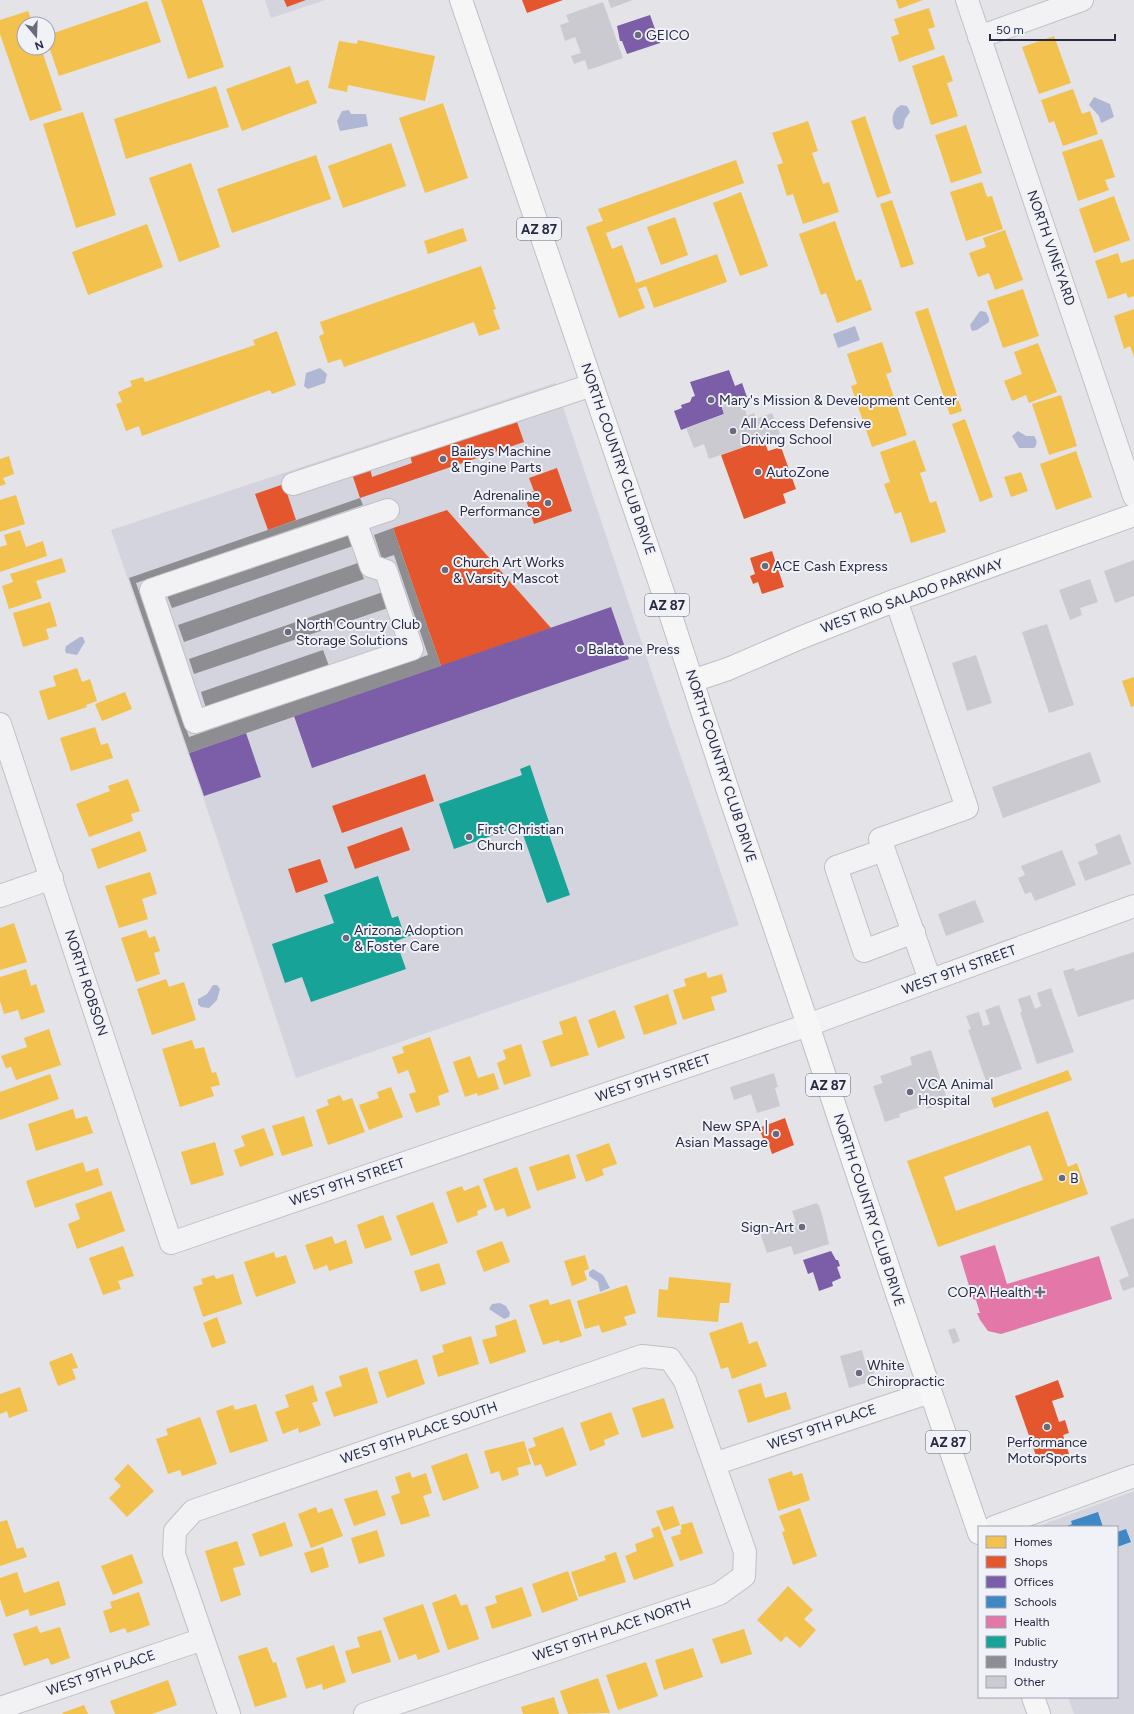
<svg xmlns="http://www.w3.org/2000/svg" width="1134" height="1714" font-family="Figtree,sans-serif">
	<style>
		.built { fill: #d3d4dd }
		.water { fill: #b0b7d4 }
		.homes { fill: #f2c14e; fill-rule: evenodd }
		.shops { fill: #e4572e }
		.offices { fill: #7b5ea7 }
		.schools { fill: #3f88c5 }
		.health { fill: #e377a8 }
		.public { fill: #17a398 }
		.industry { fill: #8d8d92 }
		.building { fill: #cacad0 }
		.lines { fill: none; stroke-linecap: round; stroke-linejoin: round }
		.minor-casing { stroke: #c0c0c6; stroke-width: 24 }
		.major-casing { stroke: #bfc0c6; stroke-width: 24 }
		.minor { stroke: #f2f2f5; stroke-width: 22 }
		.major { stroke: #f6f6f7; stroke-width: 22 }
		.poi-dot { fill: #696b7d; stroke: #f0f2f8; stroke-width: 1.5 }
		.labels { text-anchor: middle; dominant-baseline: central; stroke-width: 4; stroke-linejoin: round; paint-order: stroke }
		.shield { fill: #f0f2f8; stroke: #646679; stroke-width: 1 }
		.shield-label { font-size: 13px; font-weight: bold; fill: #282a43 }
		.poi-label { font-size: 14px; fill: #282a43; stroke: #f0f2f8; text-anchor: start }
		.street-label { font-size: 14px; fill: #282a43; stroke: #f0f2f8 }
	</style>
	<rect width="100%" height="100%" fill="#e3e3e8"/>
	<path class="built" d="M265 0H325L271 18Z
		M555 383 657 688 739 925 296 1078 218 841 111 530Z
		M1134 1491V1714H1074L1068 1697H1117V1527H1036Z"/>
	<path class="water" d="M1094 97 1110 104 1114 117 1101 123 1099 116 1089 105Z
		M901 105 907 106 910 112 905 119 903 128 898 130 895 128C890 120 893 109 901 105Z
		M349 110 351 114H366L368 126 340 131 337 121 342 111Z
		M980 311 986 312 989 318V322L977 330 972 331 970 325Z
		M855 326 860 340 838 348 833 334Z
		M320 368 327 374 325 383 308 389 304 386 306 373Z
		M1018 431 1026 436H1034C1037 440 1038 444 1034 448H1019L1012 436Z
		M80 637H83L85 642 77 655 66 653 65 650 66 646Z
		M213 985H217L220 989 217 1000 209 1008 201 1007 198 1004V999L207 994Z
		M593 1269 603 1275 610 1288 600 1292 598 1282 589 1276V1272Z
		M500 1303 506 1306 510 1313 509 1317 504 1319 489 1309 492 1304Z"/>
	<path class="homes" d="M161 0H202L224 67 188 79Z
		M896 0H923L899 9Z
		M147 1 161 42 59 76 48 44V35Z
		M929 8 935 27 928 29 935 49 899 62 891 37 899 34 894 19Z
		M28 11 33 24H24V48H41L62 110 30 121 0 34V20Z
		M1054 36 1071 83 1039 94 1022 47Z
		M358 40 435 56 425 101 348 85 347 92 328 88 339 41 357 44Z
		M944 55 953 81 947 83 958 116 931 125 912 66Z
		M290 66 296 84 308 80 317 103 242 131 226 89Z
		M216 86 229 127 126 159 114 119Z
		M1073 89 1082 114 1090 111 1098 134 1063 146 1054 121 1049 123 1041 100Z
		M443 103 468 178 425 193 399 118Z
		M83 112 116 215 76 228 43 124Z
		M865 116 891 193 877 198 851 121Z
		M808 121 818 151 812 153 823 184 829 182 839 212 803 224 793 194 787 196 777 165 783 163 772 133Z
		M966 125 982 173 951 183 935 135Z
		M1102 139 1115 177 1105 180 1109 190 1078 201 1062 152Z
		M391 143 406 186 343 208 328 166Z
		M316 155 331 199 232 233 217 189Z
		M736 160 744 183 606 233 612 249 622 245 636 283 717 254 727 282 654 308 646 286 638 289 645 308 619 318 586 227 603 221 598 209Z
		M191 163 220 247 179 262 149 178Z
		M982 182 987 197 992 196 1003 229 966 241 950 192Z
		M741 192 768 266 740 276 713 203Z
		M1114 196 1130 240 1094 253 1079 209Z
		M892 200 914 264 901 268 880 204Z
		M675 217 688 255 661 265 647 227Z
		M835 221 856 281 861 279 872 310 837 323 826 293 821 295 799 234Z
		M147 224 163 267 88 295 72 252Z
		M463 228 467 241 428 254 424 241Z
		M1005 230 1023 280 995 290 989 273 978 277 969 253 986 247 983 238Z
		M1118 253 1121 263 1134 259V296L1128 298 1126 293 1108 299 1095 261Z
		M481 266 496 309 493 310 500 329 479 336 474 322 344 367 341 359 328 363 319 336 324 334 320 322Z
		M1023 289 1039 336 1003 348 987 301Z
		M928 308 962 411 950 415 915 312Z
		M1134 309V357L1130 346 1124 349 1114 316Z
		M277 331 296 385 272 394 270 390 142 436 139 426 126 431 116 404 122 402 118 392 132 386 130 381 143 377 145 382 255 345 253 340Z
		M882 342 892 372 886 374 907 435 872 447 851 386 857 384 847 354Z
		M1038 343 1057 392 1029 403 1026 395 1012 401 1004 381 1022 374 1014 352Z
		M1061 395 1077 446 1049 455 1032 404Z
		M965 419 993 497 980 502 952 424Z
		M915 440 926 471 920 473 930 503 936 501 946 532 911 543 901 512 895 514 884 484 890 482 880 452Z
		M1076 451 1092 497 1056 510 1040 464Z
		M9 456 14 474 3 478 6 484 0 486V459Z
		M1021 472 1028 491 1011 497 1004 477Z
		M16 495 25 524 0 532V500Z
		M20 530 26 547 43 541 47 556 0 572V547L7 545 4 535Z
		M62 558 66 572 36 581 42 598 9 609 2 586 13 582 10 574Z
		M50 602 57 626 46 629 49 639 23 647 13 613Z
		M77 668 82 682 90 679 97 701 86 705 87 707 48 720 39 691 56 686 53 676Z
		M1134 677V706L1131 707 1122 681Z
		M125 692 132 709 102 721 95 704Z
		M95 727 101 745 108 743 113 758 71 771 60 738Z
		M128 779 140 811 131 814 133 821 89 837 76 804 110 791 108 786Z
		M140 831 147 851 98 869 91 849Z
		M150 872 157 894 142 899 148 919 119 928 105 886Z
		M14 923 27 962 0 970V928Z
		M146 930 149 938 155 936 160 951 154 953 160 974 136 982 121 938Z
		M26 969 31 986 36 984 45 1012 21 1020 18 1010 4 1014 0 1001V977Z
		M706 972 708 978 722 974 727 992 711 997 715 1010 683 1020 673 990 686 986 684 979Z
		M166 979 169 987 184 982 196 1020 152 1035 137 989Z
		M668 994 677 1024 644 1035 634 1006Z
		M615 1010 625 1038 598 1048 588 1020Z
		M576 1016 589 1055 551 1067 542 1041 563 1034 559 1022Z
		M49 1029 61 1065 16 1080 11 1067 6 1068 1 1056 27 1047 24 1038Z
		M430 1037 449 1092 438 1096 440 1105 416 1113 409 1094 416 1092 408 1070 398 1074 392 1057 404 1053 402 1047Z
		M192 1040 195 1049 204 1047 212 1073 216 1072 220 1085 211 1087 214 1096 180 1107 162 1049Z
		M521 1044 531 1076 504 1085 497 1063 506 1059 503 1050Z
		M470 1056 478 1078 494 1073 499 1089 478 1096 477 1093 465 1097 453 1062Z
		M1068 1070 1072 1080 994 1108 991 1098Z
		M50 1074 59 1099 0 1120V1092Z
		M391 1087 403 1117 369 1130 359 1105 379 1098 377 1092Z
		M340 1095 343 1101 352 1098 365 1132 328 1145 316 1110 329 1105 327 1100Z
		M73 1109 76 1119 87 1116 93 1133 36 1151 28 1124Z
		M1048 1111 1068 1167 1077 1163 1088 1194 938 1247 907 1161ZM1030 1145 1043 1180 956 1211 944 1177Z
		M304 1116 313 1146 282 1156 272 1126Z
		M264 1128 274 1155 240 1167 234 1150 245 1146 241 1136Z
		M215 1142 224 1175 191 1185 181 1152Z
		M609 1143 617 1164 602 1169 604 1175 586 1182 576 1155Z
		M569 1154 576 1178 537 1191 529 1167Z
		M83 1162 86 1172 98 1168 103 1185 35 1208 26 1181Z
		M517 1167 531 1208 507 1217 504 1208 495 1211 483 1179Z
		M479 1185 487 1207 477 1211 478 1215 457 1223 446 1192 462 1186 464 1191Z
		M111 1191 125 1231 77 1249 68 1224 80 1219 75 1204Z
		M433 1202 448 1243 411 1256 396 1216Z
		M383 1215 392 1240 365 1249 357 1225Z
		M332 1236 335 1244 346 1240 353 1263 329 1271 327 1265 314 1270 305 1245Z
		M502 1241 510 1262 484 1272 476 1251Z
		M123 1246 134 1276 118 1281 121 1289 103 1295 89 1258Z
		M274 1252 276 1258 286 1255 296 1283 256 1297 244 1262Z
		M585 1255 589 1269 584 1271 587 1280 572 1286 564 1261Z
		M439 1263 446 1284 421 1292 414 1271Z
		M233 1274 242 1304 203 1317 193 1287 203 1284 201 1279 214 1275 216 1279Z
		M669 1277 731 1283 729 1303H720L718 1322 657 1317 659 1289 668 1290Z
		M627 1285 636 1313 624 1317 627 1325 602 1333 599 1325 585 1329 577 1301Z
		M548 1299 550 1305 570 1299 582 1336 560 1343 559 1340 543 1345 529 1305Z
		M217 1317 226 1343 212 1348 203 1323Z
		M516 1319 526 1352 490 1364 482 1340 497 1336 495 1326Z
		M742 1322 749 1344 757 1341 767 1366 732 1379 728 1367 721 1369 709 1333Z
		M471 1336 479 1364 438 1377 432 1356 444 1352 442 1345Z
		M72 1353 78 1368 72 1369 76 1379 58 1386 49 1362Z
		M417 1359 425 1384 387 1398 378 1372Z
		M367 1367 378 1403 334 1417 325 1392 342 1386 339 1376Z
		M761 1383 765 1398 786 1392 791 1409 748 1423 738 1390Z
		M313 1385 318 1401 312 1403 321 1425 299 1433 298 1428 283 1434 275 1412 289 1407 285 1395Z
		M20 1387 28 1411 9 1418 7 1411 0 1414V1394Z
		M664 1398 674 1428 642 1438 632 1408Z
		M256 1404 268 1441 230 1453 216 1411 233 1405 235 1410Z
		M611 1412 619 1434 604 1440 605 1445 590 1451 580 1423Z
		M200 1417 217 1464 182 1476 180 1470 168 1474 156 1439 168 1435 166 1429Z
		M563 1427 577 1465 546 1477 541 1464 535 1466 528 1449 536 1446 533 1438Z
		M524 1441 531 1464 517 1468 519 1475 502 1481 499 1471 491 1474 484 1451Z
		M467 1453 479 1488 443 1501 431 1466Z
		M128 1464 154 1491 127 1517 109 1498 121 1486 114 1479Z
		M792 1471 793 1476 802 1473 810 1500 778 1511 768 1479Z
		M410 1472 412 1478 426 1473 432 1493 423 1496 430 1516 401 1525 391 1496 400 1493 395 1477Z
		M377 1490 386 1515 354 1526 344 1499Z
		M673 1506 680 1525 664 1531 656 1511Z
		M316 1507 318 1513 332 1508 343 1536 311 1548 298 1514Z
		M800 1508 817 1556 793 1565 782 1532 785 1531 779 1516Z
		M7 1520 17 1549 23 1547 27 1557 0 1566V1522Z
		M285 1522 293 1546 260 1557 252 1534Z
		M692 1522 703 1553 680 1561 671 1537 681 1534 680 1530 682 1529 681 1525Z
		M659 1526 674 1566 634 1580 625 1556 637 1551 635 1544 654 1537 651 1529Z
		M377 1530 385 1556 359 1564 351 1538Z
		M237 1541 245 1565 233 1568 241 1595 221 1602 205 1551Z
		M323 1547 329 1567 311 1573 304 1553Z
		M616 1552 626 1582 579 1597 571 1572 606 1560 604 1556Z
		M132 1554 143 1583 113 1595 101 1566Z
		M568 1571 578 1600 542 1613 532 1584Z
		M17 1572 24 1593 59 1581 66 1605 30 1616 28 1609 6 1617 0 1599V1578Z
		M788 1586 813 1610 804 1619 816 1630 800 1648 786 1636 781 1642 757 1620Z
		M522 1587 532 1616 492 1629 485 1607 497 1603 495 1596Z
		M139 1592 150 1625 127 1633 125 1628 110 1633 103 1611 112 1608 110 1602Z
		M456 1594 461 1606 467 1604 479 1639 448 1650 432 1603Z
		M423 1604 440 1652 418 1660 416 1654 399 1660 383 1618Z
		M37 1626 40 1633 60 1627 70 1658 51 1665 48 1658 24 1666 13 1634Z
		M744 1629 752 1654 721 1664 712 1639Z
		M381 1630 391 1662 352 1674 345 1651 360 1647 357 1637Z
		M334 1645 346 1682 323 1690 322 1684 306 1689 296 1658Z
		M267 1647 273 1663 276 1662 287 1697 255 1707 238 1656Z
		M693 1648 703 1677 664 1690 655 1660Z
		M646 1662 658 1696 618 1710 606 1675Z
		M598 1678 610 1713 568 1714 560 1691Z
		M168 1680 177 1705 152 1714H115L110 1701Z
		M554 1697 559 1714H523L521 1707Z
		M84 1705 88 1714H63L62 1713Z"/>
	<path class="shops" d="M284 0H306L287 7Z
		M522 0H563L527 13Z
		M516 419 524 442 360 498 352 474 370 468 372 477 412 463 410 455Z
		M764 440 768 451 781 447 796 489 783 494 786 503 744 519 721 455Z
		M557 468 572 511 534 524 524 494 534 491 529 478Z
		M284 484 296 520 268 530 255 494Z
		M447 510 551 628 441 666 393 528Z
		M772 551 784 587 762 594 758 582 753 584 750 576 755 574 750 558Z
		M425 774 434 801 342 833 332 806Z
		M402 827 410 850 355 869 347 847Z
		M320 859 328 882 296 893 288 869Z
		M785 1118 794 1145 772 1154 767 1139 764 1141 759 1128Z
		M1058 1380 1064 1397 1052 1401 1059 1422 1065 1420 1069 1433 1063 1435 1069 1454 1039 1464 1015 1396Z"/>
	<path class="offices" d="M650 15 660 43 627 54 622 41H620L617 26Z
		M729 370 735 386 742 383 747 397 721 404 724 414 681 430 674 411 682 408 681 405 690 402 692 397 695 396 690 382Z
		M611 607 629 659 312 768 294 716Z
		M246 733 261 777 204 796 189 753Z
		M831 1251 836 1260H838L840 1266 837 1267 841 1278 832 1282 833 1286 819 1291 813 1272 808 1274 803 1260Z"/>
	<path class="schools" d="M1098 1512 1103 1527H1065L1072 1524 1071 1521Z
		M1126 1529 1131 1542 1117 1547V1532Z"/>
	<path class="health" d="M995 1245 1007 1284 1099 1256 1112 1299 1001 1334 988 1331 980 1320 977 1313H980L976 1300 973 1299 960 1256Z"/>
	<path class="public" d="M530 765 550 825 546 826 570 895 547 903 520 826 454 849 439 804 522 775 520 769Z
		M378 876 392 918 398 916 403 931 410 929 412 935 396 941 406 969 311 1002 302 977 285 983 272 944 334 923 324 895Z"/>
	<path class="industry" d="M360 498 363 505 136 583 189 737 428 655 394 555 382 559 374 535 393 528 441 666 189 753 129 578Z
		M348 531 353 546 172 608 166 593Z
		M358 563 364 579 184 642 178 625Z
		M383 592 388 608 194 674 189 659Z
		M323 650 329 666 206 708 201 692Z"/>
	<path class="building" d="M608 0H633L611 8Z
		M603 2 623 58 588 70 585 60 574 64 571 56 581 53 575 37 565 41 560 25 569 22 566 15Z
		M741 397 747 416 754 413 756 419 772 413 780 434 709 459 704 444 694 448 686 428 724 414 721 404Z
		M1134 560V596L1115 603 1104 571Z
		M1090 579 1098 602 1080 608 1082 615 1070 620 1059 590Z
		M1047 624 1074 705 1049 713 1022 632Z
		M976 655 992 703 967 711 952 663Z
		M1090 752 1101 782 1003 818 992 787Z
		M1120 834 1131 864 1085 881 1078 862 1098 854 1095 844Z
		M1062 850 1076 885 1035 901 1031 892 1025 894 1018 878 1025 875 1021 866Z
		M975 900 984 922 946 936 938 914Z
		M1134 952V999L1078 1017 1063 971 1074 968 1075 971Z
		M1051 988 1074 1052 1037 1064 1020 1012H1022L1018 999 1030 995 1035 1009 1041 1006 1037 993Z
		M999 1005 1022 1069 986 1081 968 1030 971 1029 966 1016 979 1012 983 1026 990 1024 985 1010Z
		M931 1050 947 1099 944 1100V1104L927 1109 926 1105 899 1114 900 1117 885 1122 873 1086 883 1083 880 1076 912 1065 910 1057Z
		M774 1073 778 1087 775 1088 780 1106 757 1113 751 1094 734 1100 730 1087Z
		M817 1203 818 1205H819L823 1218 829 1244 794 1255 791 1246 767 1253 760 1233 796 1222 792 1211Z
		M1134 1218V1287L1123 1291 1119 1280 1129 1276 1110 1227Z
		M955 1328 960 1341 953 1344 948 1330Z
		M862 1350 866 1365 871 1364 876 1380 849 1388 840 1356Z"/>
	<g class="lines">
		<defs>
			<path id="minor" d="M967 0 1134 496
				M979 37 1082 0
				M293 484 592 385
				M355 521 371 566 386 571 412 649 195 722 151 590 355 521 388 510
				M896 600 967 808 880 839 930 980
				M0 724 171 1243 808 1025 1134 906
				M884 850 836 867 864 951 914 932
				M0 896 52 878
				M714 1464 930 1392
				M994 1527 1134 1476
				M0 1708 203 1639
				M229 1714 174 1554 175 1531 193 1511 642 1356 670 1359 685 1381 745 1552 744 1576 719 1594 365 1714"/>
			<path id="major" d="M461 0 669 610 730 797 808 1025 897 1294 979 1533
				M692 681 728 669 800 638 896 600 1134 515
				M1033 1697 1039 1714"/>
		</defs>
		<use href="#minor" class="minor-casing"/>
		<use href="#major" class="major-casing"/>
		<use href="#minor" class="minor"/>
		<use href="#major" class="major"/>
	</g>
	<g class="poi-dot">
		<circle cx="638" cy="35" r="4"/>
		<circle cx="711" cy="400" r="4"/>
		<circle cx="733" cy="431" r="4"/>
		<circle cx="443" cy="459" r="4"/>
		<circle cx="758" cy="472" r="4"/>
		<circle cx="548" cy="503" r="4"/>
		<circle cx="765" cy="566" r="4"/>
		<circle cx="445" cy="570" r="4"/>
		<circle cx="288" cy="632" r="4"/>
		<circle cx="580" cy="649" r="4"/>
		<circle cx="469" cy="837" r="4"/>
		<circle cx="346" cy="938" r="4"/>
		<circle cx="910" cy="1092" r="4"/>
		<circle cx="776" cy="1134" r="4"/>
		<circle cx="1062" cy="1178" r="4"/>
		<circle cx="802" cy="1227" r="4"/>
		<path d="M1038 1286h4v4h4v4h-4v4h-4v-4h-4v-4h4z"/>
		<circle cx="859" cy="1373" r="4"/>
		<circle cx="1047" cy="1427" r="4"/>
	</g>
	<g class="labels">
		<g class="shield">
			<rect x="517" y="218" width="44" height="22" rx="3"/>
			<rect x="645" y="594" width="44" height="22" rx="3"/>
			<rect x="806" y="1074" width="44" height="22" rx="3"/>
			<rect x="926" y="1431" width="44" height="22" rx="3"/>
		</g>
		<g class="shield-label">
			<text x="539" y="229">AZ 87</text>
			<text x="667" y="605">AZ 87</text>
			<text x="828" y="1085">AZ 87</text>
			<text x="948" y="1442">AZ 87</text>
		</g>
		<g class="poi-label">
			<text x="646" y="35">GEICO</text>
			<text x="719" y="400">Mary's Mission &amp; Development Center</text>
			<text x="741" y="423">All Access Defensive<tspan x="741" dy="16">Driving School</tspan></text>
			<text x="451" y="451">Baileys Machine<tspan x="451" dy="16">&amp; Engine Parts</tspan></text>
			<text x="766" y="472">AutoZone</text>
			<text x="540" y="495" text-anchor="end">Adrenaline<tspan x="540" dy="16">Performance</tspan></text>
			<text x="453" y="562">Church Art Works<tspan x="453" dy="16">&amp; Varsity Mascot</tspan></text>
			<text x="773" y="566">ACE Cash Express</text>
			<text x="296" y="624">North Country Club<tspan x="296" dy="16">Storage Solutions</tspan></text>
			<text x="588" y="649">Balatone Press</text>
			<text x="477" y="829">First Christian<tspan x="477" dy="16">Church</tspan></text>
			<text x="354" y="930">Arizona Adoption<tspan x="354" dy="16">&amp; Foster Care</tspan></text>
			<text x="918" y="1084">VCA Animal<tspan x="918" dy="16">Hospital</tspan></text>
			<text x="768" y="1126" text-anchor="end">New SPA |<tspan x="768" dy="16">Asian Massage</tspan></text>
			<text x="1070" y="1178">B</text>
			<text x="794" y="1227" text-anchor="end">Sign-Art</text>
			<text x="1031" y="1292" text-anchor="end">COPA Health</text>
			<text x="867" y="1365">White<tspan x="867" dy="16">Chiropractic</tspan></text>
			<text x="1047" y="1442" text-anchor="middle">Performance<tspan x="1047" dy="16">MotorSports</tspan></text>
		</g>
		<g class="street-label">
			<text transform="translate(1051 248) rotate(71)">NORTH VINEYARD</text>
			<text transform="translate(618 459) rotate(71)">NORTH COUNTRY CLUB DRIVE</text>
			<text transform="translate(912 596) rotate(-20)">WEST RIO SALADO PARKWAY</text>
			<text transform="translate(721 766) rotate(72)">NORTH COUNTRY CLUB DRIVE</text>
			<text transform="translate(959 970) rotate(-20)">WEST 9TH STREET</text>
			<text transform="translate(86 983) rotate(72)">NORTH ROBSON</text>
			<text transform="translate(653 1078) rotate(-19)">WEST 9TH STREET</text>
			<text transform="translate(347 1182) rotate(-19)">WEST 9TH STREET</text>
			<text transform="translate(869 1210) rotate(72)">NORTH COUNTRY CLUB DRIVE</text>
			<text transform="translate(822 1427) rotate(-19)">WEST 9TH PLACE</text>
			<text transform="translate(419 1433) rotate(-19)">WEST 9TH PLACE SOUTH</text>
			<text transform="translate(612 1630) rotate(-19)">WEST 9TH PLACE NORTH</text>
			<text transform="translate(101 1673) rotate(-19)">WEST 9TH PLACE</text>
		</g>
	</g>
	<rect x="978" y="1526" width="140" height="172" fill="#f0f2f8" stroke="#a0a2b0"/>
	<rect x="986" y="1536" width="20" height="12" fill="#f2c14e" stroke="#a0a2b0"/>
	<text x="1014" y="1546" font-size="12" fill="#282a43">Homes</text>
	<rect x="986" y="1556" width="20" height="12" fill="#e4572e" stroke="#a0a2b0"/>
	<text x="1014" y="1566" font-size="12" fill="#282a43">Shops</text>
	<rect x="986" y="1576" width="20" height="12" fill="#7b5ea7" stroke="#a0a2b0"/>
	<text x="1014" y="1586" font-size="12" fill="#282a43">Offices</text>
	<rect x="986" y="1596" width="20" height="12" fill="#3f88c5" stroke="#a0a2b0"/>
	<text x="1014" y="1606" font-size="12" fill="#282a43">Schools</text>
	<rect x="986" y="1616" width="20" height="12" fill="#e377a8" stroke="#a0a2b0"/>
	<text x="1014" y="1626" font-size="12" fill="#282a43">Health</text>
	<rect x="986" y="1636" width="20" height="12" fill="#17a398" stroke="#a0a2b0"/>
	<text x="1014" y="1646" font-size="12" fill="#282a43">Public</text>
	<rect x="986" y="1656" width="20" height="12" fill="#8d8d92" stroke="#a0a2b0"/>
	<text x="1014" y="1666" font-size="12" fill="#282a43">Industry</text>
	<rect x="986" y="1676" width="20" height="12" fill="#cacad0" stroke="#a0a2b0"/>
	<text x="1014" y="1686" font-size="12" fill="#282a43">Other</text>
	<g transform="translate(36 36) rotate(161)"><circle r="19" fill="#f0f2f8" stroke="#a0a2b0"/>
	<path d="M0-3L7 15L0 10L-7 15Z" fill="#696b7d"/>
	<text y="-6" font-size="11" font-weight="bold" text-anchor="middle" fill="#282a43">N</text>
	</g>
	<path d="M990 34v6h125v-6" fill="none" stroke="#282a43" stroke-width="2"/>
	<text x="996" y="34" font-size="12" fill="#282a43" stroke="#f0f2f8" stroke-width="3" paint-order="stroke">50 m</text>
</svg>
